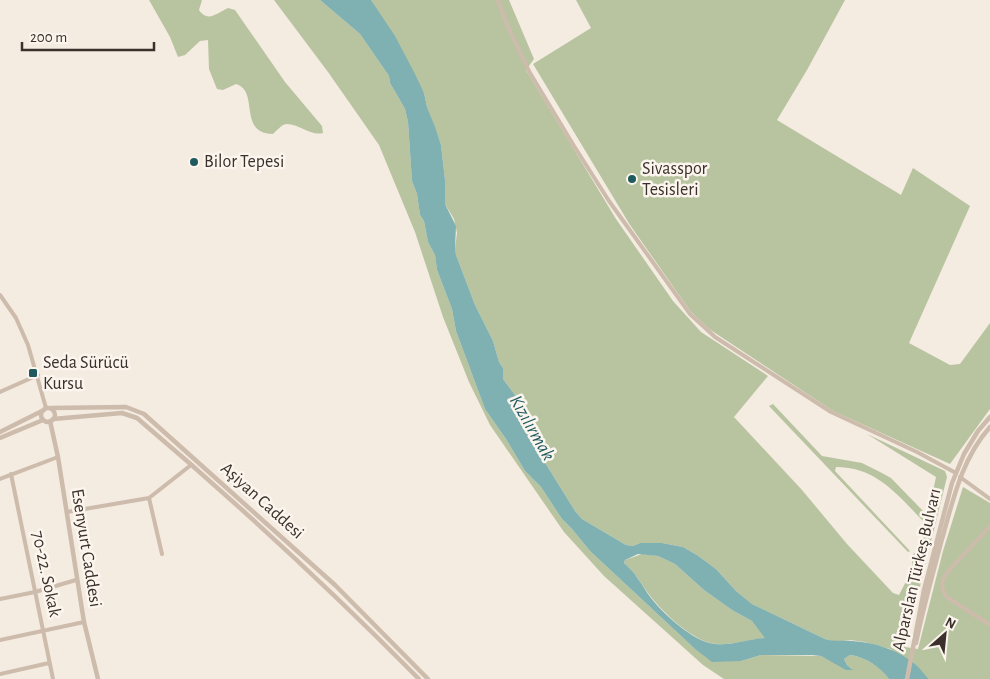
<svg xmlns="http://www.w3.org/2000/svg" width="990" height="679" font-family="'Alegreya Sans',sans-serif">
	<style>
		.green { fill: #b8c4a0 }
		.water { fill: #7fb0b2; fill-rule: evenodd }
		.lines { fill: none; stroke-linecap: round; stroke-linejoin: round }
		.minor { stroke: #cdbbac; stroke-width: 4 }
		.tertiary { stroke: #cdbbac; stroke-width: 4.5 }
		.poi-dot { fill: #1f5a5e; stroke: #fbf5ee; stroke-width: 2 }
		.labels { text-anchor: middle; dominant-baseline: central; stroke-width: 5; stroke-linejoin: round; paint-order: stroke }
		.poi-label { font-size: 18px; fill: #3b302b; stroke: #fbf5ee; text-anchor: start }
		.street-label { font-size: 18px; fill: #3b302b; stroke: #fbf5ee }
		.water-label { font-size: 19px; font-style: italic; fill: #1f5a5e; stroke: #fbf5ee }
	</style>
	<rect width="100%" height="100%" fill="#f4ebe1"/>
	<path class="green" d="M149 0H202L199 10C208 23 217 13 228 8L235 10 285 82 322 126 323 133C310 137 294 120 283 125 280 127 276 131 273 134 237 133 260 91 236 84L223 90 217 89 209 69 208 40 200 41 185 55 178 57 170 37Z
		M274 0H320L360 34 389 76 390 83 405 109 408 122 412 181 417 194 420 215 424 221 428 242 435 255 437 270 452 309 456 331 485 409 506 439 525 471 541 487 562 519 572 529 590 551 694 648 741 661 761 655 821 656 846 669H852L847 665 844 659 850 655C865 657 880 666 889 679H724L703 665 604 576 564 532 490 425 469 382 443 317 415 232 379 145 328 72Z
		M371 0H509L534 59 526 70 616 219 673 301 701 332 768 376 734 417 802 490 847 544 893 593 899 595 912 570V555L921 548 936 477 867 434 945 471 947 477 905 647 918 649 943 551 963 487 990 503V679H929L890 649 865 642 850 640 836 642 825 639 752 604 736 591 716 569 697 555 683 547 662 543H640L633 546 626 545 582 519 575 511 544 461 523 419 518 399 503 379V368L499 362 493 341 475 305 456 255 455 248 457 233 454 219 445 204V180L441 145 427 107 424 93Z
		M576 0H845L807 70 777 120 901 195 913 168 970 206 909 343 950 365 960 364 990 323V409L950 464 833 411 709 329 691 312 630 225 533 64 591 28Z
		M773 404 822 456 862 463 880 472 891 478 924 512 923 521C897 494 876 467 836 467L835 471 910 551 908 552 769 406Z
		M642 554 658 556 675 564 704 590 732 610 752 621 766 638C749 639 734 645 717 644 694 643 661 611 648 593 640 582 635 572 624 563L625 560Z"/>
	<path class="water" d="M320 0H371L395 36 415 74 424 93 427 107 435 127 441 145 445 180V204L456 226 455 248 456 255 475 305 493 341 499 362 503 368V379L518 399 523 419 544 461 575 511 582 519 626 545 633 546 640 543H662L683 547 697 555 716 569 736 591 752 604 825 639C835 642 842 640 852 641 873 642 899 650 916 665 921 669 924 675 929 679H889C880 667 866 657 850 655L844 659 847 665 853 670H846L821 656 812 655H761L741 661 712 662 694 648 590 551 572 529 562 519 541 487 525 471 506 439 485 409 456 331 452 309 437 270 435 255 428 242 424 221 420 215 417 194 412 181 408 122 405 109 390 83 389 76 360 34ZM638 554 658 556 675 564 704 590 732 610 752 621 765 638C748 639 732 646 715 644 693 642 661 612 648 594 640 582 635 572 624 563L625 560Z"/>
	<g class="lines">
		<path class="minor" d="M498 0 507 25 530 73 574 146 609 201 690 314 715 337 831 412 917 452 956 473
			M0 295 16 318 28 345 46 408
			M0 392 38 375
			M11 474 53 679
			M960 477 990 499
			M0 479 58 457
			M149 498 162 554
			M67 512 149 498 191 465
			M990 526 945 575C941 585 941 589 947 597L990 625
			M0 599 35 592 76 580
			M0 640 84 622
			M0 674 49 663"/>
		<path class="tertiary" d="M50 408 126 407 144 414 335 585 428 679
			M41 415a7 7 0 1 1 14 0a7 7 0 1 1-14 0Z
			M53 419 122 413 137 418C235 501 329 588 419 679
			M50 421 58 457 84 622 98 679
			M0 432 44 410
			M0 438 43 420
			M916 643C923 608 933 573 942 539 953 500 962 458 990 427
			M907 679 924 590 952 483 964 454 978 431 990 417"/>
	</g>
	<g class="poi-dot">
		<circle cx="194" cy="162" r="5"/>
		<circle cx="632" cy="179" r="5"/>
		<rect x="28" y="368" width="10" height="10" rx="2.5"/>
	</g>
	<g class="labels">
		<g class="poi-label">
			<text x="204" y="162">Bilor Tepesi</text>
			<text x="642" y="169">Sivasspor<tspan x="642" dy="21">Tesisleri</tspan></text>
			<text x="43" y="363">Seda Sürücü<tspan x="43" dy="21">Kursu</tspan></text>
		</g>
		<g class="street-label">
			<text transform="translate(262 501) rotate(42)">Aşiyan Caddesi</text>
			<text transform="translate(86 548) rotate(81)">Esenyurt Caddesi</text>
			<text transform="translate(917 570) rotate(-77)">Alparslan Türkeş Bulvarı</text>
			<text transform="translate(46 574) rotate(78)">70-22. Sokak</text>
		</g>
		<g class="water-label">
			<text transform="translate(532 428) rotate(60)">Kızılırmak</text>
		</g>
	</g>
	<g transform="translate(945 634) rotate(27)" stroke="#fbf5ee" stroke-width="4" paint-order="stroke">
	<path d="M0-4L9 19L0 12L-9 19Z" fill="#3b302b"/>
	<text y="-8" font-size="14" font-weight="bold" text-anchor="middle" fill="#3b302b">N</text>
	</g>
	<path d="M22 42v8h132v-8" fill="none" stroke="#3b302b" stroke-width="2.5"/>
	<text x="30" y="42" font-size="15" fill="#3b302b" stroke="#fbf5ee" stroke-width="4" paint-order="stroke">200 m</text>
</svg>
